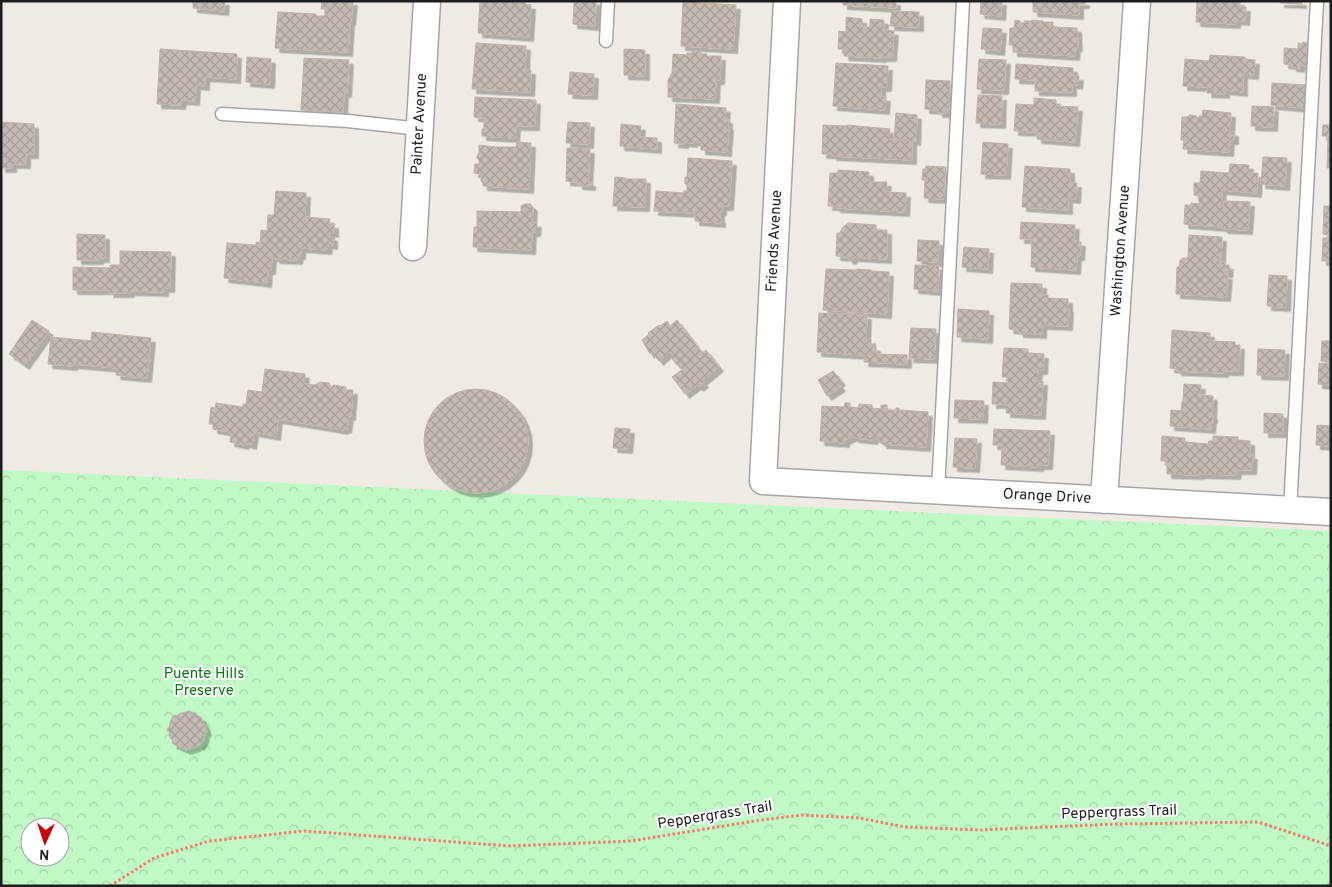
<svg xmlns="http://www.w3.org/2000/svg" width="1332" height="887" font-family="Overpass,sans-serif">
	<style>
		.park { fill: url(#park-crowns); fill-rule: evenodd }
		.building { fill: url(#building-cross-hatch); stroke: #c0b1a6; filter: url(#shadow) }
		.lines { fill: none; stroke-linecap: round; stroke-linejoin: round }
		.service-casing { stroke: #a5a5a5; stroke-width: 15 }
		.minor-casing { stroke: #a5a5a5; stroke-width: 29 }
		.path { stroke: #f8796b; stroke-width: 3; stroke-dasharray: 2.5 2.5; stroke-linecap: butt }
		.service { stroke: #fff; stroke-width: 12 }
		.minor { stroke: #fff; stroke-width: 26 }
		.labels { text-anchor: middle; dominant-baseline: central; stroke-width: 4; stroke-linejoin: round; paint-order: stroke }
		.street-label { font-size: 15px; fill: #1e1e1e; stroke: #fff }
		.park-label { font-size: 15px; fill: #0c7b15; stroke: #fff }
	</style>
	<defs>
		<pattern id="park-crowns" width="20" height="18" patternUnits="userSpaceOnUse" patternTransform="scale(1.25)"><rect width="20" height="18" fill="#c0f9c5"/><path d="M2 6a3 3 0 1 1 6 0M12 15a3 3 0 1 1 6 0" fill="none" stroke="#a5d5a9"/></pattern>
		<pattern id="building-cross-hatch" width="8" height="8" patternUnits="userSpaceOnUse" patternTransform="scale(1.25)"><rect width="8" height="8" fill="#c3bab3"/><path d="M0 0l8 8M0 8l8-8" fill="none" stroke="#a79f9a"/></pattern>
		<filter id="shadow"><feDropShadow dx="4.5" dy="4.5" stdDeviation="0" flood-color="#0004"/></filter>
	</defs>
	<rect width="100%" height="100%" fill="#efebe4"/>
	<path class="park" d="M1 470 1331 531V886H1ZM30 827H60V857H30Z"/>
	<path class="building" d="M193 1H225L224 11 193 8Z
		M322 1H353L351 21H350L348 52 275 48 278 12 316 14V16H325V9H321Z
		M480 1H525V4L531 5 529 37 478 33Z
		M574 1H596L595 26 573 24Z
		M843 1H896V8L843 5Z
		M981 1H1002L1001 16 980 14Z
		M1033 1H1085V4H1079V15L1033 12Z
		M1197 1H1240V7H1246L1245 21 1236 20V24L1196 22Z
		M1280 1H1302V4L1280 3Z
		M683 2 736 5 733 49 681 46Z
		M892 11 919 12V27L890 26Z
		M846 17 862 19V27H870V19L884 20V30L894 31 892 57H882V58L844 56 845 49H838L839 31 846 32Z
		M1015 20 1020 21V23H1024V21H1031L1032 20 1043 21V22H1053V27L1077 28 1078 47H1076L1075 56 1013 52V45H1009L1010 28H1014Z
		M983 28 1002 29 1000 51 981 49Z
		M1303 42 1307 43 1306 66 1300 65V68L1292 67V65L1284 64V48L1298 49V43L1303 44Z
		M476 43 526 46 525 70H531L530 92 472 89Z
		M160 49 237 54 236 79 205 77V86L196 85 195 101 182 100 181 105 157 104Z
		M624 49 645 50V76L624 75Z
		M693 51 701 52V54H707L706 56H721L720 80H716L715 99 668 97V80L672 73 673 54 687 55V53H693Z
		M1210 55 1245 57V59L1255 60 1254 75 1243 74V92L1225 90V94L1207 93 1208 87 1183 86 1185 59 1209 61Z
		M247 57 271 59 270 84 246 82Z
		M304 58 349 60 347 93H344L343 112 301 110Z
		M979 59 1006 60 1004 90 977 89Z
		M836 63 888 66 887 87H881V96L886 97 885 110 833 106Z
		M1016 64 1073 68V76H1079L1078 85 1072 84V92L1035 91V80L1015 79Z
		M570 72 594 74 593 95 568 94Z
		M926 80 950 81 949 110H947V113H938V110L925 109Z
		M1272 83 1307 85 1305 108 1271 105Z
		M978 95 1002 96 1001 124 976 123Z
		M475 97 536 100 535 126H516L515 138 482 136V129H484V118L474 117Z
		M1034 98 1056 100V106L1078 107 1075 142 1037 139V132L1014 131 1016 104 1034 105Z
		M676 104 726 108 725 119H728V126H729L727 152 701 150V142L693 141V143L684 142V144L674 143Z
		M1331 104V168H1327L1328 136H1322L1323 125H1330Z
		M1252 106 1274 107 1273 127 1251 126Z
		M1203 110 1231 113 1230 132H1234V140H1230L1229 152 1183 149 1184 140H1181L1182 117H1189V115L1197 116 1196 117 1199 118V116H1202Z
		M896 113 917 115 916 141 894 139Z
		M1 122 34 124V154H26V164H12V168H1Z
		M568 122 590 123 589 144 566 143Z
		M621 124 641 126 640 137 657 138V149L620 146Z
		M823 125 847 126V125L890 129 889 140 912 141V160L832 156V154H822Z
		M517 142 531 143 529 189 483 186V183L481 181V174L474 173 475 164H479V160L477 158V156L479 152V145L495 147H516Z
		M983 142 1008 144 1006 175 981 174Z
		M567 148 590 149 588 182H591V186L578 185V182L566 181Z
		M1263 157 1287 158 1285 186 1261 184Z
		M688 158 732 161 729 206H722V211H720V219H721V223L695 221V213L654 211 656 191 684 193V191H687V185L685 184V177H687Z
		M1230 164 1249 165 1248 173H1258L1257 193 1222 190 1221 207H1224V201L1250 202 1248 230 1223 229V227L1184 224 1185 205H1191V203L1199 204V196L1194 195V183H1200L1201 171 1229 173Z
		M926 166 946 167 944 199 924 198 925 180H922L923 169H925Z
		M1025 166 1070 169V183H1077L1076 199 1068 198V210L1022 207Z
		M838 170 869 172V182H887L886 192 906 193 905 212 836 208V206H828L830 173H838Z
		M615 177 626 178V179H646L645 207 613 206Z
		M276 191 306 193 305 217 330 219 329 224H334V233L330 232V236L333 237V245L328 244 327 250 301 248V255H299L298 260 275 259V257H272L271 270H268L267 283 224 278 227 243 256 245V242L260 243 261 230 267 231 268 215H274Z
		M524 204H530L533 207 532 223H537L536 232H532L531 250 473 247 474 227H477V211L521 212V206Z
		M1324 206H1331V235L1323 234Z
		M1021 222 1075 225 1074 241 1081 242 1080 256H1077L1076 270 1031 267 1032 239H1020Z
		M848 223 876 225V230H887V259L853 257V259L850 260 848 259V257L836 256 837 233H840L842 228Z
		M77 234 105 235V258H99V260H77Z
		M1189 235 1222 237 1221 259H1219V262H1225V265H1229L1228 273H1224V275H1228L1226 297 1176 294 1177 267H1179L1180 260H1182V258H1188Z
		M1323 238H1331V261H1322Z
		M918 240 939 241 938 262 917 261Z
		M964 247 989 249 988 269 962 267Z
		M120 251 171 252 170 288H164V292L130 291V293H109L110 290H73V267L110 268V265H120Z
		M915 265 939 266 938 291 914 289Z
		M826 269 857 270V269L871 270V271L889 272 887 314 823 310Z
		M1269 275 1287 276 1286 307 1267 306Z
		M1011 283 1042 284V295H1048V298L1068 299V307L1069 308 1068 326 1042 325V334L1019 333V330L1009 329Z
		M958 309 989 311 988 339 957 337Z
		M819 313 867 315 866 340 871 339V346L876 347V354L907 355V364L864 362 865 355 817 352Z
		M32 320 49 331 25 365 9 354Z
		M677 320 702 353 706 350 719 367 702 381 704 383 699 387 697 385 685 394 672 377 683 369 679 364 677 365 671 358 673 356 669 352 659 361 652 352 650 354 642 340 649 334 648 333 659 325 660 326 667 321 670 326Z
		M911 328 936 329 934 359 909 358Z
		M1172 330 1210 333V341L1235 342V345H1240L1239 371H1224V373L1177 371V369L1170 368Z
		M92 332 151 338 147 378 116 375 117 368 73 364V366L48 364 51 337 91 341Z
		M1322 341H1331V362L1321 361Z
		M1004 348 1028 349V353L1044 354 1043 370H1038L1037 381H1043L1041 415 1006 413 1007 404H992L993 382 1008 383V377H1002Z
		M1258 349 1285 350 1284 376 1257 375Z
		M1319 363 1331 364V385L1318 384Z
		M265 369 305 374 304 384 315 385 320 382 329 383 332 388 333 385 346 387V390H353L351 416 349 415 347 429 344 428V430L278 419 276 436 254 432 252 445 245 443 244 445 230 442 231 432 213 429V424H209L211 407 215 408 216 403 243 407V404H246L248 390 262 392Z
		M833 371 841 381 838 383 841 387 827 396 818 380Z
		M1184 384 1201 385 1200 395 1213 396 1212 415H1213V419H1212L1211 429 1170 426 1171 410 1181 411 1182 401H1183Z
		M424 441a52 52 0 1 1 104 0a52 52 0 1 1-104 0Z
		M955 400 984 401 983 419 954 418Z
		M845 403H850V407L858 408 859 404 872 405V408L881 409V405H887V410H896V408H899V410L928 412 926 447 882 444V442L874 437 873 440 854 438V436L845 440V443L820 441 822 406 844 407Z
		M1264 413 1283 414V433H1264Z
		M1317 425 1331 426V446L1316 445Z
		M615 428 630 429 628 449 613 448Z
		M994 429 1050 431 1048 465H1039V467L1001 465 1002 445H993Z
		M1162 436 1185 438V442L1208 444 1209 441H1213V436L1238 437V440L1250 441V455H1253L1252 470H1237L1236 475 1200 474V475L1167 474V461H1161Z
		M955 438 977 439 975 468 953 467Z
		M187 711H190L189 712H192L202 718 201 719 205 725 207 732 205 733 204 739 200 746 199 745 193 748 185 750V749L179 747 172 743 173 742 170 737 169 731H167L168 728H169L170 722 174 715 176 716 181 713 187 712Z"/>
	<g class="lines">
		<defs>
			<path id="service" d="M606 41 608 1
				M222 114 348 121 420 129
				M938 491 963 1
				M1290 510 1317 1"/>
			<path id="minor" d="M787 1 763 481 1331 512
				M413 247 427 1
				M1104 500 1137 1"/>
		</defs>
		<use href="#service" class="service-casing"/>
		<use href="#minor" class="minor-casing"/>
		<path class="path" d="M110 886 154 858 209 841 304 831 510 846 631 841 761 820 802 815 859 818 905 827 980 830 1116 824 1258 822 1331 846"/>
		<use href="#service" class="service"/>
		<use href="#minor" class="minor"/>
	</g>
	<g class="labels">
		<g class="street-label">
			<text transform="translate(420 124) rotate(-87)">Painter Avenue</text>
			<text transform="translate(775 241) rotate(-87)">Friends Avenue</text>
			<text transform="translate(1121 251) rotate(-86)">Washington Avenue</text>
			<text transform="translate(1047 497) rotate(3)">Orange Drive</text>
			<text transform="translate(1119 813) rotate(-2)">Peppergrass Trail</text>
			<text transform="translate(715 816) rotate(-9)">Peppergrass Trail</text>
		</g>
		<g class="park-label">
			<text x="204" y="674">Puente Hills<tspan x="204" dy="17">Preserve</tspan></text>
		</g>
	</g>
	<rect width="1332" height="887" fill="none" stroke="#1e1e1e" stroke-width="5"/>
	<g transform="translate(45 842) rotate(183)"><circle r="24" fill="#ffffff" stroke="#a5a5a5"/>
	<path d="M0-4L9 19L0 12L-9 19Z" fill="#c90202"/>
	<text y="-8" font-size="14" font-weight="bold" text-anchor="middle" fill="#1e1e1e">N</text>
	</g>
</svg>
